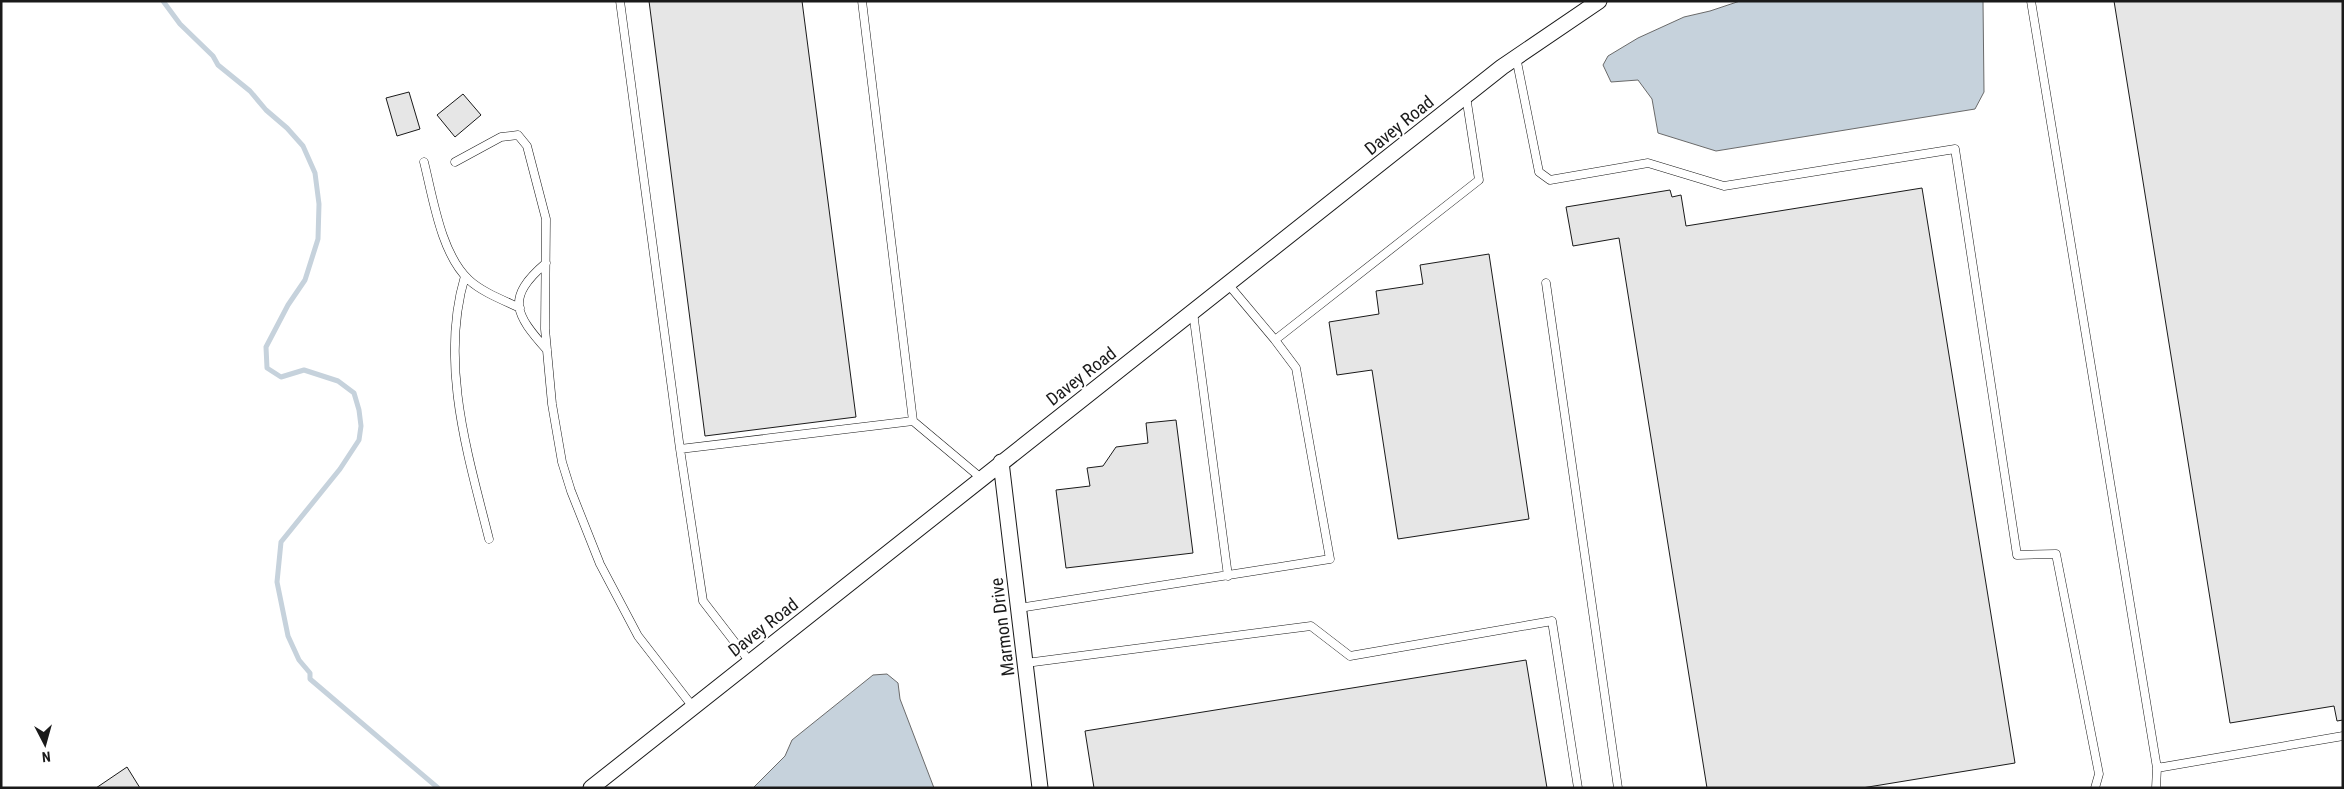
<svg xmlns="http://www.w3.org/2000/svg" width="2344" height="789" font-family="'Roboto Condensed',sans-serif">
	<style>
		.water { fill: #c6d2dc; stroke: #6a6a6a }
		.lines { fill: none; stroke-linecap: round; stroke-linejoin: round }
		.stream { stroke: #c6d2dc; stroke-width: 5 }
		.building { fill: #e6e6e6; stroke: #1a1a1a }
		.lane-casing { stroke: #1a1a1a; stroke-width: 9 }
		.street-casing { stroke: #1a1a1a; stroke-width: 17 }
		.lane { stroke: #fff; stroke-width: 8 }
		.street { stroke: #fff; stroke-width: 15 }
		.labels { text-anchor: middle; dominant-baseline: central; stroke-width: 4; stroke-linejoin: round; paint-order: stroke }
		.street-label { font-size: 18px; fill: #1a1a1a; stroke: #fff }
	</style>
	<rect width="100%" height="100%" fill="#fff"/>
	<path class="water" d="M1740 1H1983L1984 92 1975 109 1716 151 1658 133 1652 99 1638 80 1611 82 1603 65 1608 56 1638 38 1684 17 1710 11Z
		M887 674 898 683 900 699 934 788H753L785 756 792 740 873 675Z"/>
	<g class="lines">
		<path class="stream" d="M163 1 180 24 213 56 218 65 250 91 266 110 287 128 303 146 315 173 319 204 318 239 305 280 288 305 266 347 267 368 281 377 304 370 338 381 354 393 359 410 361 426 359 440 340 469 281 542 277 582 288 636 299 660 310 673V679L438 788"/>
	</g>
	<path class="building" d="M649 1H802L856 417 705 436Z
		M2114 1H2343V720L2337 721 2334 706 2230 723Z
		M409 92 420 129 397 136 386 98Z
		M463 94 481 115 455 137 437 115Z
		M1922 188 2015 763 1862 788H1707L1619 238 1573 246 1566 207 1670 190 1672 197 1681 195 1686 226Z
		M1489 254 1529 519 1398 539 1372 370 1337 375 1329 322 1379 314 1376 291 1423 284 1420 265Z
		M1176 420 1193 553 1066 568 1056 490 1090 486 1087 468 1103 466 1116 447 1148 443 1146 423Z
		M1526 660 1547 788H1094L1085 731Z
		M127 767 140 788H96Z"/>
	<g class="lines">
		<defs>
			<path id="lane" d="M620 1 680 449 703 601 750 662
				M862 1 913 421 981 478
				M2031 1 2157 768
				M1516 57 1539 172 1550 180 1648 163 1724 186 1955 149 2017 555 2056 554 2099 774 2095 788
				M424 162C433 198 441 254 469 280 482 292 503 300 520 308
				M455 162 501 137 518 135 527 146 546 219 545 329 552 404 562 462 571 491 600 564 638 636 693 707
				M546 263C505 298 515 314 547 350
				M465 276C439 363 468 455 489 539
				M1546 283 1618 788
				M1228 284 1275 340
				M1193 312 1228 576
				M680 449 913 421
				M1019 608 1330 559 1296 368 1275 340 1479 180 1466 96
				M1026 663 1311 626 1350 656 1552 621 1578 788
				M2156 788 2157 768 2343 736"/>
			<path id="street" d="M1001 462 1040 788
				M591 788 1502 67 1599 1"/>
		</defs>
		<use href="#lane" class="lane-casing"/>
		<use href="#street" class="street-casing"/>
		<use href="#lane" class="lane"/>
		<use href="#street" class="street"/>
	</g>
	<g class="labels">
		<g class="street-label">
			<text transform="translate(1399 125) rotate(-39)">Davey Road</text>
			<text transform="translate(1081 376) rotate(-38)">Davey Road</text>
			<text transform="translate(763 627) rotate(-38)">Davey Road</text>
			<text transform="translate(1002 627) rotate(-97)">Marmon Drive</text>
		</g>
	</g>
	<rect width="2344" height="789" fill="none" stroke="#1a1a1a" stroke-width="5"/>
	<g transform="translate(45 744) rotate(174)" stroke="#ffffff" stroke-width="4" paint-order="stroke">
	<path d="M0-4L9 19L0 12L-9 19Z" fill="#1a1a1a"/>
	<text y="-8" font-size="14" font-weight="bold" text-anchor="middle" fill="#1a1a1a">N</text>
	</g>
</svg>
